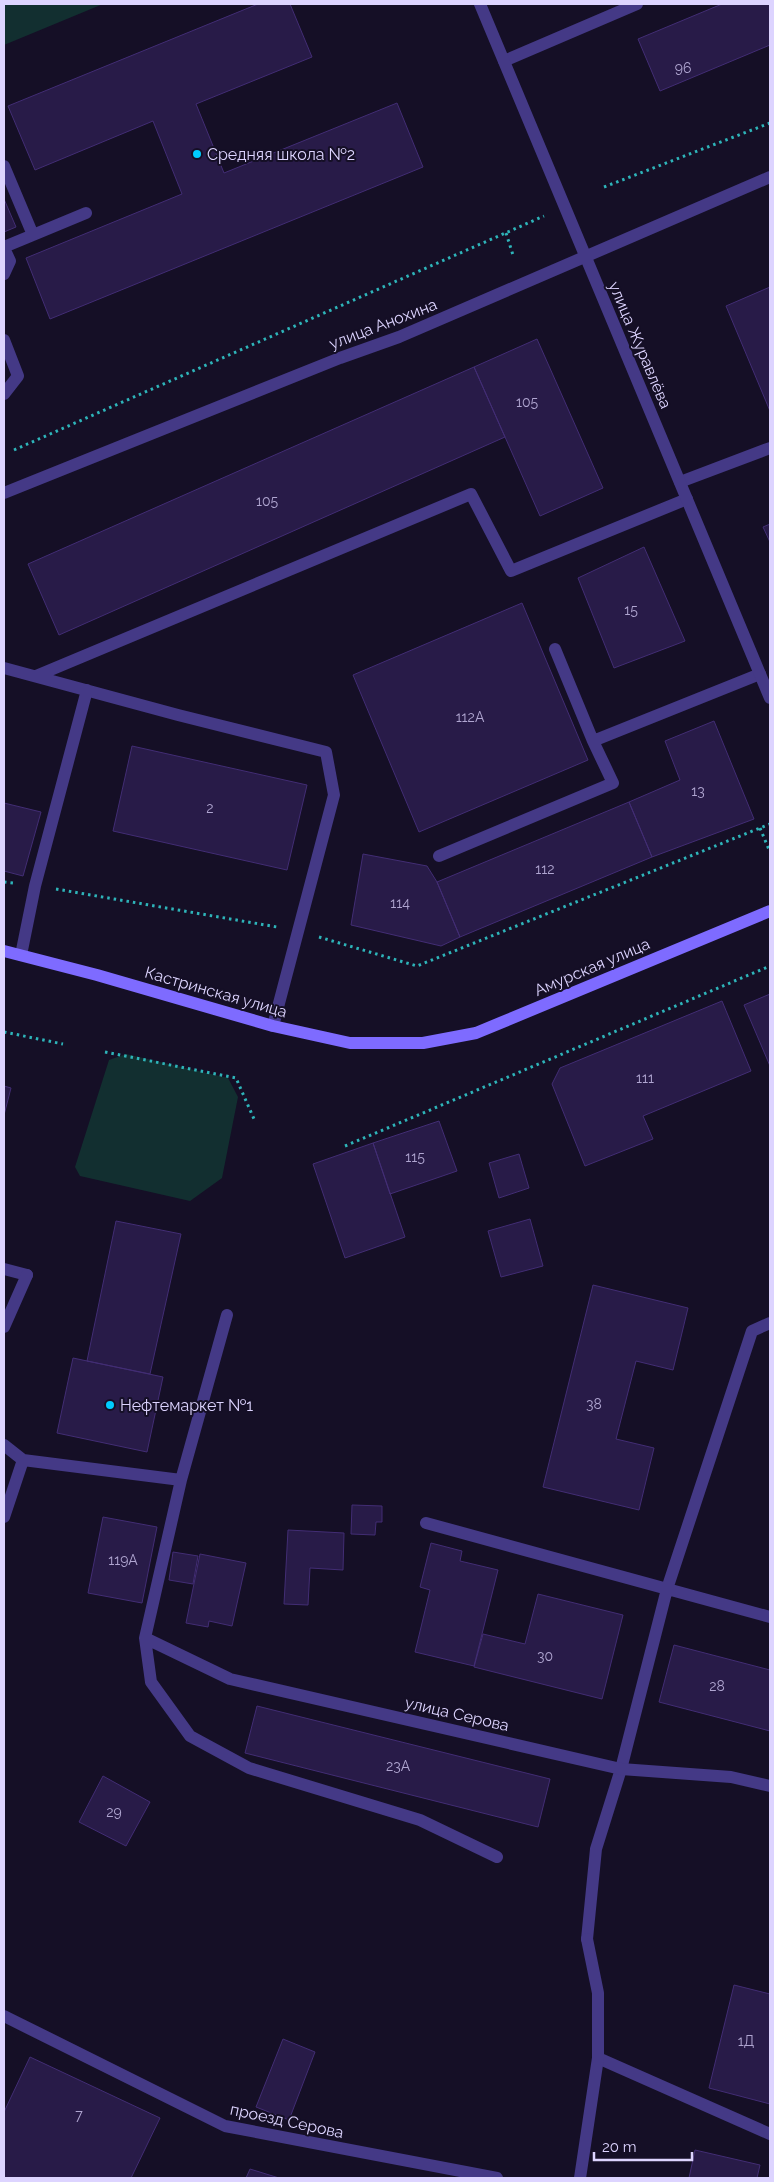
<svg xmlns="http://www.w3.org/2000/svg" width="774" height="2182" font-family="Raleway,sans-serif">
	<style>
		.green { fill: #122f30 }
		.building { fill: #281b48; stroke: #422d74 }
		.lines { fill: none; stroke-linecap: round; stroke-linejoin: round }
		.path { stroke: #2eb4b9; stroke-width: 3; stroke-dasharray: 2.5 4; stroke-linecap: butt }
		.service { stroke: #443986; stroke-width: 12 }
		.minor { stroke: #443986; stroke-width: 12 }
		.secondary { stroke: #7e6bff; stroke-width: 12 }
		.poi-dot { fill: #0cf; stroke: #150f26; stroke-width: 2 }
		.labels { text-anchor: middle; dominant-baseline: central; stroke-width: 4; stroke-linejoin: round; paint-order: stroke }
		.number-label { font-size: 14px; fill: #b0a6d1 }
		.poi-label { font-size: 16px; fill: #ddd4ff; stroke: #150f26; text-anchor: start }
		.street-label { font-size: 16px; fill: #ddd4ff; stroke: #150f26 }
	</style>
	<rect width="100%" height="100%" fill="#150f26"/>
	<path class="green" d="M4 4H103L4 45Z
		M126 1054 228 1078 238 1097 222 1178 190 1201 80 1176 75 1167 109 1060Z"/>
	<path class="building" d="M258 4H290L312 57 196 104 224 173 397 103 423 167 50 319 26 258 182 194 153 121 35 170 8 106Z
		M722 4H770V45L660 91 638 39Z
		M4 199 16 227 4 232Z
		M770 287V411L726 306Z
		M537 339 603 488 540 516 474 367Z
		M474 367 505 437 59 635 28 564Z
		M770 524V542L763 527Z
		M644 547 685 641 614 668 578 578Z
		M522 603 588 760 419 832 353 675Z
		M714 721 754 819 652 857 629 802 680 780 665 741Z
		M132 746 307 785 287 870 113 831Z
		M629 802 652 857 460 937 437 882Z
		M4 803 41 812 23 876 4 871Z
		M363 854 427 866 437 882 460 937 441 946 351 925Z
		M770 994V1066L744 1005Z
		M722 1001 751 1071 643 1116 653 1139 585 1166 552 1084 560 1068Z
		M4 1086 11 1088 4 1115Z
		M439 1121 457 1171 390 1194 373 1143Z
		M373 1143 405 1237 345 1258 313 1164Z
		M519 1154 529 1188 499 1198 489 1163Z
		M530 1219 543 1266 501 1277 488 1231Z
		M116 1221 181 1234 150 1374 87 1361Z
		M593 1285 688 1308 673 1370 636 1361 616 1439 654 1448 639 1510 543 1487Z
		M73 1358 163 1377 147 1452 57 1433Z
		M352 1505 382 1506V1522H376L375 1535 351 1534Z
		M103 1517 157 1527 142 1603 88 1593Z
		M288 1530 344 1533 343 1570 310 1568 308 1605 284 1604Z
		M431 1543 462 1551 460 1561 498 1570 474 1666 415 1652 430 1590 420 1587Z
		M173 1552 198 1556 193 1584 169 1580Z
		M200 1554 246 1563 232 1626 209 1621 208 1627 186 1623Z
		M538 1594 623 1615 602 1699 474 1667 483 1634 525 1644Z
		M674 1645 770 1670V1731L659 1702Z
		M257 1706 550 1779 538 1827 245 1753Z
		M103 1776 150 1802 126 1846 79 1822Z
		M734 1985 770 1994V2104L709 2088Z
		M283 2039 315 2052 289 2120 256 2107Z
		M30 2057 160 2118 131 2178H4V2112Z
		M695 2150 760 2165 757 2178H689Z
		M250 2169 279 2178H246Z"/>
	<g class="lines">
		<path class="path" d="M604 187 770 123
			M506 233 513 255
			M14 450 544 216
			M760 828 770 852
			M4 882 13 883
			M56 889 277 927
			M319 937 417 966 770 824
			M4 1032 63 1044
			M105 1052 236 1078 254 1119
			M345 1146 770 966"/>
		<path class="service" d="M504 61 637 4
			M4 166 33 235 4 247
			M33 235 86 213
			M4 248 10 261 4 274
			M4 340 18 376 4 394
			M680 482 770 448
			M555 649 593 741
			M4 668 178 715 326 752 334 795 273 1026
			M36 676 471 494 511 571 687 499
			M439 856 613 783 593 741 760 674
			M21 955 35 886 87 690
			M4 1269 27 1275
			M426 1523 770 1617
			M587 1939 596 1849 621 1769 667 1589 752 1331 770 1323
			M598 2058 770 2134"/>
		<path class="minor" d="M480 4 770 698
			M4 493 340 358 399 337 770 177
			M227 1315 181 1480 145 1638 151 1682 190 1736 249 1768 420 1820 497 1857
			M4 1327 27 1275
			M4 1445 23 1460 181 1480
			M4 1517 23 1460
			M145 1638 230 1679 621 1769 731 1777 770 1786
			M4 2016 225 2126 497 2178
			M580 2178 598 2058V1993L587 1939"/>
		<path class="secondary" d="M4 951 97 975 273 1026 350 1043H423L476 1033 770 911"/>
	</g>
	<g class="poi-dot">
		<circle cx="197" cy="154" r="5"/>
		<circle cx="110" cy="1405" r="5"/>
	</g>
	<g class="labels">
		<g class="number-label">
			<text x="683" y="68">96</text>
			<text x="527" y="402">105</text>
			<text x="267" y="501">105</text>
			<text x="631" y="610">15</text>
			<text x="470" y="717">112А</text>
			<text x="698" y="791">13</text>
			<text x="210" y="808">2</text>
			<text x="545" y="869">112</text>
			<text x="400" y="903">114</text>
			<text x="645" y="1078">111</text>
			<text x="415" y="1157">115</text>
			<text x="594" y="1404">38</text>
			<text x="123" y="1560">119А</text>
			<text x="545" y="1656">30</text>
			<text x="717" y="1686">28</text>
			<text x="398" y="1766">23А</text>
			<text x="114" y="1812">29</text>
			<text x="746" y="2041">1Д</text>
			<text x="79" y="2115">7</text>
		</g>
		<g class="poi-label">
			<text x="207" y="154">Средняя школа №2</text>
			<text x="120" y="1405">Нефтемаркет №1</text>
		</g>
		<g class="street-label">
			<text transform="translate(383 324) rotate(-21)">улица Анохина</text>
			<text transform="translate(640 345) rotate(67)">улица Журавлёва</text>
			<text transform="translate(592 967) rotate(-23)">Амурская улица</text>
			<text transform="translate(216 992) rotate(16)">Кастринская улица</text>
			<text transform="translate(457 1714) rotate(13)">улица Серова</text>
			<text transform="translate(287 2121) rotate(12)">проезд Серова</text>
		</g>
	</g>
	<rect width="774" height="2182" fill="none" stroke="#ddd4ff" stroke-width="10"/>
	<path d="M594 2152v8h98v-8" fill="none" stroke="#ddd4ff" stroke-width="2.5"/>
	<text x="602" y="2152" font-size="15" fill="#ddd4ff" stroke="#150f26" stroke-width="4" paint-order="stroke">20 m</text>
</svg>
